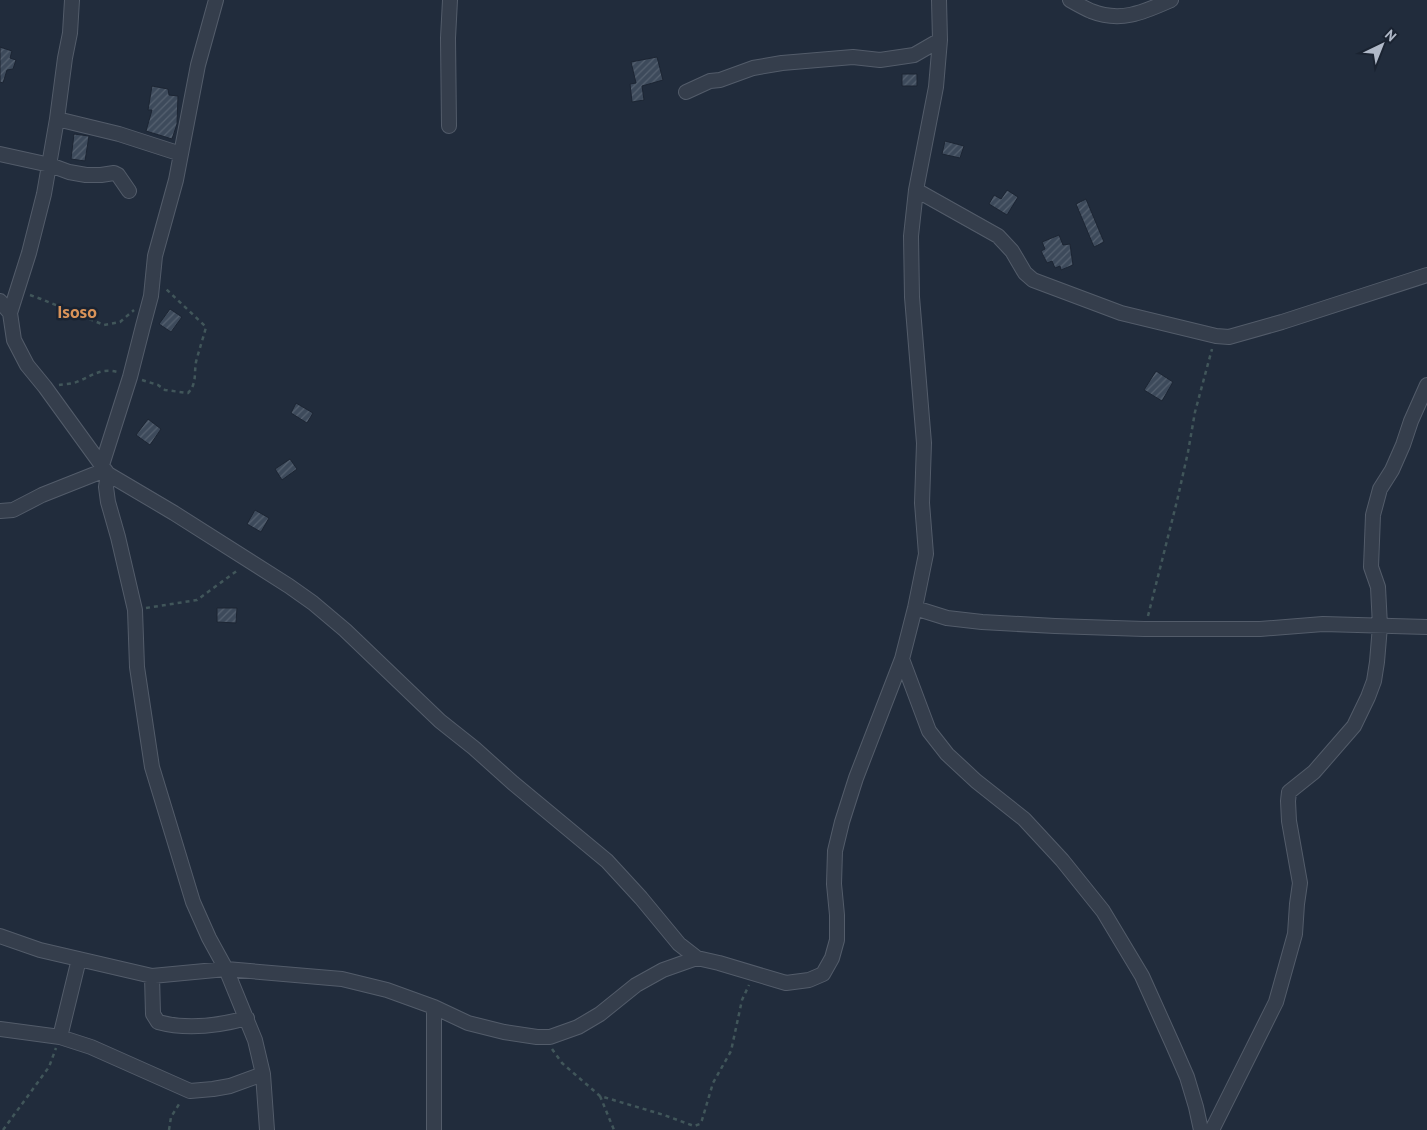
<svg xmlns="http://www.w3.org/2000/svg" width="1427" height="1130" font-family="'PT Sans',sans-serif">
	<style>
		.building { fill: url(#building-hatch); stroke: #1c2533 }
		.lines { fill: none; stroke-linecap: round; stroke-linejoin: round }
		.minor-casing { stroke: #535c6a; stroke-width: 16 }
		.path { stroke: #41565a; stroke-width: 2.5; stroke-dasharray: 4 4; stroke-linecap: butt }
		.minor { stroke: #353e4c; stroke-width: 14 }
		.labels { text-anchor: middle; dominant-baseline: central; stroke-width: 5; stroke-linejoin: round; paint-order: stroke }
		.quarter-label { font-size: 18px; font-weight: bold; fill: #d99359; stroke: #1a2331 }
	</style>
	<defs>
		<pattern id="building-hatch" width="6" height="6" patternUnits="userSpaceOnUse" patternTransform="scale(1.25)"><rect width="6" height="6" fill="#3d4a5b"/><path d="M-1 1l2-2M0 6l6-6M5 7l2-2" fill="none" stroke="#566271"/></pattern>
	</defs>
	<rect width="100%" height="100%" fill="#212c3c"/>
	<path class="building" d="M0 47 12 51 10 58 16 60 13 69 7 70 3 83 0 82Z
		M657 57 663 80 642 86 644 100 632 102 630 84 636 83 631 62Z
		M902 74H917V86H902Z
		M152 86 168 89 169 95 178 96 177 124 172 139 146 131 152 110H148Z
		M74 134 89 136 85 161 71 159Z
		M945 141 964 146 960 158 942 154Z
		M1007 190 1018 197 1007 215 989 204 994 195 1001 199Z
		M1086 199 1104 242 1094 247 1076 204Z
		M1059 235 1063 245 1070 244 1073 265 1061 270 1060 266 1055 268 1052 261 1047 263 1041 251 1045 249 1042 242Z
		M170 309 182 317 171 332 159 324Z
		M1156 371 1173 382 1162 401 1144 390Z
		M296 403 313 413 307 423 291 413Z
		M148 419 161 429 150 445 136 435Z
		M290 459 297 469 282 480 275 469Z
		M255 510 269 518 261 532 247 524Z
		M217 608H237L236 623 217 622Z"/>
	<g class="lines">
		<defs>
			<path id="minor" d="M1070 0C1077 4 1084 8 1091 11 1121 23 1144 12 1171 0
				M686 92 710 81 720 80 753 68 782 63 853 57 880 60 914 55 940 40
				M57 119 119 134 181 154
				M449 126 448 38 450 0
				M0 154 50 165 69 172 86 175H101L114 173 118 175 129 191
				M916 190 998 236 1012 251 1025 273 1033 280 1121 313 1216 336 1229 337 1282 322 1427 275
				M0 301 10 313 14 340 27 365 45 387 108 474 106 487 108 502 118 537 135 610 137 667 152 767 193 902 209 938 226 969 255 1040 263 1074 267 1130
				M10 313 29 253 44 194 57 119 65 58 70 33 72 0
				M102 465 130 377 143 326 151 296 155 256 176 180 198 65 216 0
				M108 474 174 513 289 586 313 603 345 630 440 721 474 748 513 783 607 861 641 898 679 944 697 958
				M0 511 13 510 42 495 105 470
				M915 608 947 618 982 622 1055 626 1144 629H1260L1323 624 1427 627
				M902 659 929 731 947 754 976 781 1024 819 1062 860 1103 911 1142 976 1173 1045 1187 1077 1196 1107 1201 1130
				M0 936 40 950 152 976 226 969 342 979 387 990 434 1007 468 1023 504 1032 537 1037H550L578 1027 600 1014 636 985 663 970 697 958 719 963 786 983 809 980 823 974 832 958 837 940V915L834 884 835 851 842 822 856 778 902 659 915 608 926 554 922 503 924 443 912 297 911 236 916 190 936 87 940 40 939 0
				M152 976 153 1014 158 1022C187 1030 218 1026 247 1018
				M434 1007V1130
				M0 1029 60 1037 91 1047 190 1091 213 1089 230 1086 263 1074
				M60 1037 79 959
				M1212 1130 1276 1002 1295 934 1297 904 1300 883 1289 821 1288 801 1289 792 1314 772 1354 726 1368 697 1374 681 1377 662 1380 626 1378 587 1371 567 1373 515 1380 489 1392 470 1403 445 1411 421 1427 385"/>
		</defs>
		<use href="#minor" class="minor-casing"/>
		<path class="path" d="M30 295 41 299 104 325 120 322 134 310
			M142 380 158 385 165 390 188 393C197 384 194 373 196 362 199 350 203 339 206 327L165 288
			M59 385C65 384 73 384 79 381 93 375 101 368 118 372
			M146 608 197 600 238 570
			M1148 616 1177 501 1188 452 1195 412 1212 349
			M552 1049 562 1063 600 1096 664 1115 694 1126 700 1124 702 1120 713 1083 731 1051 742 1000 749 985
			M600 1096 614 1130
			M3 1130 49 1067 56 1048
			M169 1130 171 1117 181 1101"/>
		<use href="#minor" class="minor"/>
	</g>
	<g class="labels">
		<g class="quarter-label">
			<text x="77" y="311">Isoso</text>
		</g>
	</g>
	<g transform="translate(1382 45) rotate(43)" stroke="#1a2331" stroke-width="4" paint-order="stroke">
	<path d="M0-4L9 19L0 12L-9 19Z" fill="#b0b9c8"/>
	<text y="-8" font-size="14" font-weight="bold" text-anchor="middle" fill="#b0b9c8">N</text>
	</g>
</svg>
